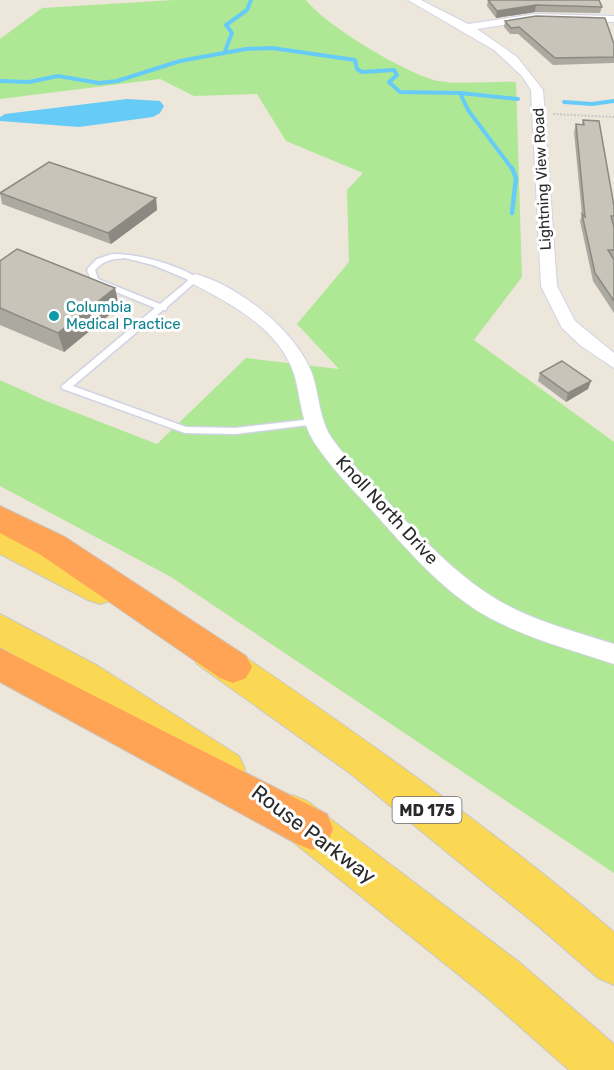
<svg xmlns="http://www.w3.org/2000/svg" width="614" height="1070" font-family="Rubik,sans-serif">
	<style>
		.green { fill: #aee894 }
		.water { fill: #66ccf7 }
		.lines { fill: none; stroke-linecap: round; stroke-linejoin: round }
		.stream-far1 { stroke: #66ccf7; stroke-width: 4 }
		.stream { stroke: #66ccf7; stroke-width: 4.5 }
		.service-casing { stroke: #d0d3e4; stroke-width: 3 }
		.minor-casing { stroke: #d0d3e4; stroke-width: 2 }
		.primary-casing { stroke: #c8c8c8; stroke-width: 2 }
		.motorway-casing { stroke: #c8c8c8; stroke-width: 2 }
		.path { stroke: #c8c8c8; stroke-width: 2; stroke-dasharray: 2 1.5; stroke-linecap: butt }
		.service { fill: #fff; fill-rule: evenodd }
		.minor { fill: #fff; fill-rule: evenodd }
		.primary { fill: #fad853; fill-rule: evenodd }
		.motorway { fill: #ffa354; fill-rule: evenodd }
		.wall { fill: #aca9a0 }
		.shaded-wall { fill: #8c8982 }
		.building { fill: #c8c4ba; stroke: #8c8982; stroke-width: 1.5 }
		.culture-dot { fill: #0f9aa8; stroke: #fff; stroke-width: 2 }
		.labels { text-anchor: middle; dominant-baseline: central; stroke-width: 6; stroke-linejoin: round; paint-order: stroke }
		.far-street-label { font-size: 15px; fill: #2a2a2a; stroke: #fff }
		.far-culture-label { font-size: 15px; fill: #0d838f; stroke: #fff; text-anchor: start }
		.shield { fill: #fff; stroke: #6a6a6a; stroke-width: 1.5 }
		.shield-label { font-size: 16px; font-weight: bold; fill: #2a2a2a }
		.street-label { font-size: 18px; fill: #2a2a2a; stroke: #fff }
		.near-street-label { font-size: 21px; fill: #2a2a2a; stroke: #fff }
	</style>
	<rect width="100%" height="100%" fill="#ede6db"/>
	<path class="green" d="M174 0H306C325 25 406 74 438 81 460 85 493 81 516 82L522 277 474 340 614 442V873L171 577 0 486V380L46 401 157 444 246 358 339 369 297 324 349 262 347 190 363 173 286 141 257 94 194 96 160 79 0 99V39L42 8Z"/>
	<path class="water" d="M127 99 160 101 164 106 160 113 153 117 79 127 0 121V117L5 114Z"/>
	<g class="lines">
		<path class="stream-far1" d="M225 51 232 33 226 25 247 10 251 0
			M0 81 29 82 58 76 99 83 117 81 180 61 246 49 272 48 355 60 357 69 362 72 394 70 397 75 389 82 400 92 460 93 518 99
			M460 93 468 110 513 170
			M564 102 592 104 614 101"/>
		<path class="stream" d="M512 213 516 178 512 168"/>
		<defs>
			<path id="service" d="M112 254C135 253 180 265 199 279L167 307 166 310H163L73 386 186 427 235 428 313 419 316 420 318 422 316 424 235 434 185 433 63 389 61 387 63 385 155 308 92 282 87 270 88 268 97 259ZM125 258 153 265 189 280 160 304 98 279 95 270C104 260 112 259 125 258Z"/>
			<path id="minor" d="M408 0H421L468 24 535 14 614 16V22L535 20 477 29 517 57 543 90 557 286 575 321 614 353V368L581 346 562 328 541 286 531 90 522 76 494 50Z
				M195 274C238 285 294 330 311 371 320 394 318 419 333 440 349 462 369 481 387 501 422 538 458 578 503 603 538 622 577 632 614 644V664C573 650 529 639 490 618 442 592 406 548 370 508 350 487 330 466 314 442 301 421 301 400 295 377 281 329 230 303 189 282L187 279Z"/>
			<path id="primary" d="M0 526 112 580 117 590 112 600 100 604 88 600 0 554Z
				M0 614 98 666 239 756 245 769 239 782 225 788 211 782 72 688 0 647Z
				M210 637 223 642C357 733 490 827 614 932V985L598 978 539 927 351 774 197 664 192 653 197 642Z
				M292 795 307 801 519 962 614 1044V1070H569L485 996 277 829 271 815 277 801Z"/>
			<path id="motorway" d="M0 506 65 537 246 656 252 667 246 678 233 683 220 678 41 555 0 533Z
				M0 648 327 814 333 829 327 844 312 850 297 844 0 682Z"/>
		</defs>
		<use href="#service" class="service-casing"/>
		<use href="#minor" class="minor-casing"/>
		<use href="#primary" class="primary-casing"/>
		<use href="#motorway" class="motorway-casing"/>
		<path class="path" d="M553 114 614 117"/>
		<use href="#service" class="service"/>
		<use href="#minor" class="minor"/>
		<use href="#primary" class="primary"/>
		<use href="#motorway" class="motorway"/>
	</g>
	<path class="wall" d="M488 0H599L602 7 600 13 535 12 496 18 487 6Z
		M505 21 614 44V63L553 65 518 34H510L504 27Z
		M583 120 614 206V258H613L614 260V313L593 281 580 221 582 215 574 132 576 124 582 125Z
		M0 193 156 198 157 210 111 244 2 204Z
		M0 261 115 288 119 307 64 352 0 325Z
		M540 373 591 381 588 389 566 402 538 381Z"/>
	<path class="shaded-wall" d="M536 5 535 12 496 18 497 11Z
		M156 198 157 210 111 244 108 233Z
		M115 288 119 307 64 352 58 333Z
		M591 381 588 389 566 402 568 393Z"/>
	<path class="building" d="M488 0H599L602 7 536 5 497 11Z
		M536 16 605 18 614 44V57L555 58 519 27 511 28 505 21Z
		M583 120 599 121 614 206V216H611L614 227V250H608L614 260V301L595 273 582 214 585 217 576 124 584 125Z
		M49 162 156 198 108 233 0 193Z
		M17 249 115 288 58 333 0 308V261Z
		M562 361 591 381 568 393 540 373Z"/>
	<circle class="culture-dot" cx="54" cy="316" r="6"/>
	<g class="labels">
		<g class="far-street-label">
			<text transform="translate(542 179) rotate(-93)">Lightning View Road</text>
		</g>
		<g class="far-culture-label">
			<text x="66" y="307">Columbia<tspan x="66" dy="17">Medical Practice</tspan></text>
		</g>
		<rect class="shield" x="392.5" y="797" width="69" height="26" rx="4.5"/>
		<g class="shield-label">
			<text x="427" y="810">MD 175</text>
		</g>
		<g class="street-label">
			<text transform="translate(387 510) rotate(47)">Knoll North Drive</text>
		</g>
		<g class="near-street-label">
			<text transform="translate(314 834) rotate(37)">Rouse Parkway</text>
		</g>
	</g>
</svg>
